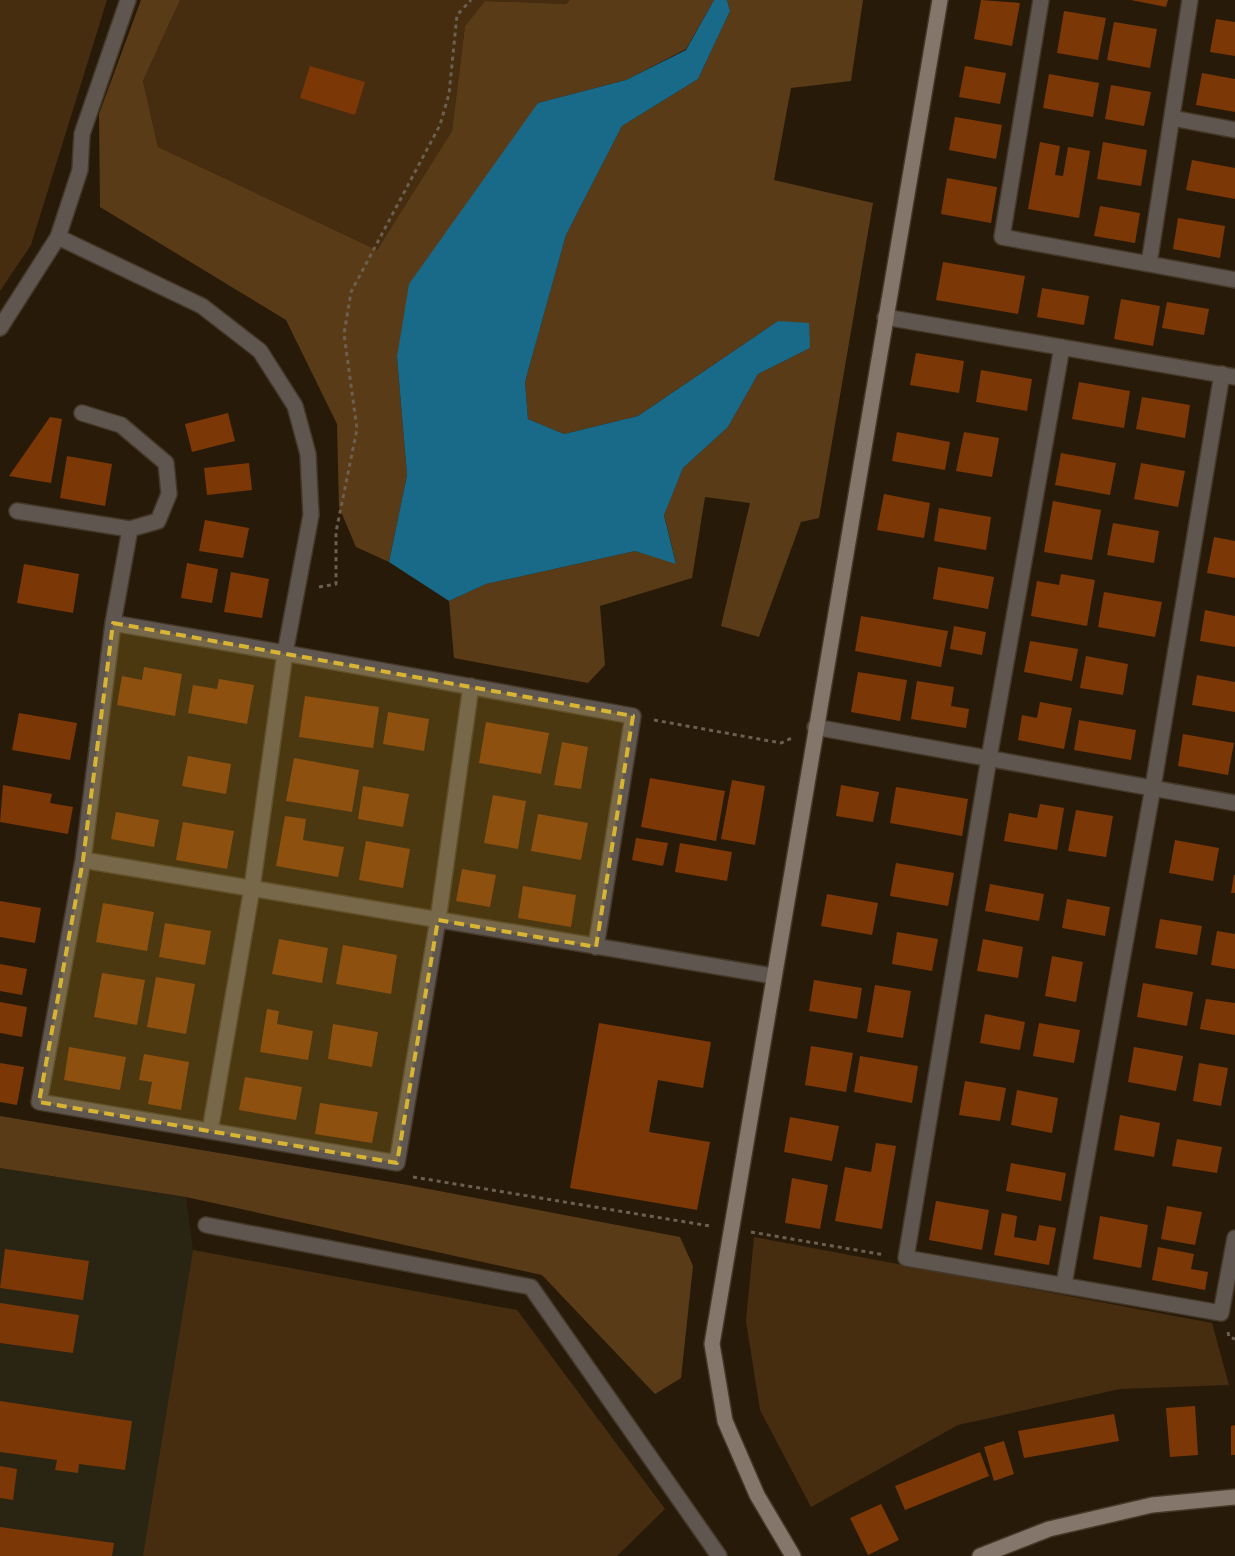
<svg xmlns="http://www.w3.org/2000/svg" width="1235" height="1556" font-family="'Space Grotesk',sans-serif">
	<style>
		.education { fill: #2a2413 }
		.green { fill: #462d10 }
		.forest { fill: #5a3b18 }
		.water { fill: #196988 }
		.building { fill: #7b3706 }
		.lines { fill: none; stroke-linecap: round; stroke-linejoin: round }
		.street-casing { stroke: #453828; stroke-width: 18 }
		.secondary-casing { stroke: #453828; stroke-width: 18 }
		.path { stroke: #6c5f50; stroke-width: 3; stroke-dasharray: 4 4; stroke-linecap: butt }
		.street { stroke: #5f564f; stroke-width: 15 }
		.secondary { stroke: #84766a; stroke-width: 15 }
		.marked { fill: #d8b434; fill-opacity: 0.2; stroke: #d8b434; stroke-width: 4; stroke-dasharray: 10 6; stroke-linejoin: round }
	</style>
	<rect width="100%" height="100%" fill="#281a09"/>
	<path class="education" d="M0 1168 186 1197 193 1250 517 1310 665 1509 617 1556H0Z"/>
	<path class="green" d="M0 0H107L31 245 0 291Z
		M180 0H570L566 4 485 1 465 26 452 131 377 250 158 147 143 81Z
		M754 1237 1212 1323 1229 1385 1120 1389 958 1425 811 1507 760 1410 746 1321Z
		M193 1250 517 1310 665 1509 617 1556H143Z"/>
	<path class="forest" d="M141 0H180L143 81 158 147 377 250 452 131 465 26 485 1 566 4 570 0H714L686 49 626 80 538 103 397 357 407 475 389 562 356 547 339 507 337 424 286 320 100 207 99 114Z
		M727 0H863L851 81 791 88 774 180 873 203 819 518 801 522 759 637 721 626 750 503 705 497 692 578 600 606 605 665 588 683 454 658 449 601 486 584 635 551 676 563 664 514 683 468 728 427 758 374 810 348 778 321 638 416 564 434 528 419 525 382 566 235 622 126 698 79 730 11Z
		M0 1116 402 1184 680 1237 693 1266 681 1378 655 1394 542 1275 186 1197 0 1168Z"/>
	<path class="water" d="M714 0H727L730 11 698 79 622 126 566 235 525 382 528 419 564 434 638 416 778 321 809 323 810 348 758 374 728 427 683 468 664 515 676 564 635 551 486 584 449 601 389 562 407 475 397 357 409 284 538 103 626 80 686 50Z"/>
	<path class="building" d="M981 0 1020 3 1012 46 974 39Z
		M1131 0H1168L1166 7Z
		M1064 11 1106 18 1098 60 1057 53Z
		M1216 19 1235 22V56L1210 52Z
		M1114 22 1157 29 1150 68 1107 60Z
		M310 66 365 82 355 115 300 98Z
		M965 66 1006 73 1000 104 959 97Z
		M1202 73 1235 79V112L1196 105Z
		M1049 74 1099 83 1093 117 1043 108Z
		M1111 85 1151 92 1144 126 1105 119Z
		M955 117 1002 125 996 159 949 150Z
		M1040 142 1060 146 1055 175 1063 176 1068 147 1090 151 1079 218 1028 209Z
		M1103 142 1147 150 1141 186 1097 179Z
		M1192 160 1235 168V199L1186 190Z
		M947 178 997 187 991 223 941 214Z
		M1100 206 1140 213 1135 243 1094 236Z
		M1178 218 1225 226 1220 258 1173 249Z
		M943 262 1025 276 1018 314 936 300Z
		M1042 288 1089 296 1084 325 1037 317Z
		M1121 299 1160 306 1153 346 1114 339Z
		M1167 302 1209 309 1204 335 1162 328Z
		M916 353 964 361 959 393 910 385Z
		M981 370 1032 379 1027 411 976 402Z
		M1079 382 1130 391 1124 428 1072 419Z
		M1142 397 1190 405 1185 438 1136 429Z
		M228 413 235 441 192 452 185 424Z
		M50 417 62 419 51 483 9 476Z
		M897 432 950 442 945 470 892 461Z
		M964 432 999 438 992 477 956 471Z
		M1061 453 1116 463 1110 495 1055 485Z
		M67 456 112 464 105 506 60 498Z
		M249 463 252 490 207 495 204 468Z
		M1141 463 1185 471 1178 507 1134 499Z
		M884 494 930 503 924 538 877 530Z
		M1053 501 1101 510 1092 560 1044 552Z
		M939 508 991 517 986 550 934 541Z
		M205 520 249 528 243 558 199 551Z
		M1113 523 1159 531 1154 563 1107 555Z
		M1214 537 1235 541V578L1207 573Z
		M187 563 218 569 212 603 181 598Z
		M24 564 79 574 73 613 17 603Z
		M938 567 994 577 988 609 933 599Z
		M231 572 269 579 262 618 224 612Z
		M1061 574 1095 580 1087 626 1031 616 1037 581 1059 585Z
		M1104 592 1162 602 1155 637 1098 627Z
		M1205 610 1235 616V647L1200 641Z
		M861 616 948 631 941 667 855 651Z
		M954 626 986 632 982 655 950 649Z
		M1030 641 1078 649 1072 681 1024 672Z
		M1086 656 1128 664 1123 695 1080 688Z
		M144 667 182 674 175 716 117 705 122 676 142 680Z
		M858 672 907 680 900 721 851 712Z
		M1197 675 1235 682V712L1192 705Z
		M219 679 254 685 247 724 188 713 193 685 217 689Z
		M917 681 954 687 951 706 969 709 966 728 911 719Z
		M305 696 379 707 373 748 299 737Z
		M1040 702 1072 708 1064 749 1018 740 1022 715 1037 718Z
		M388 712 429 719 424 751 383 744Z
		M19 713 77 723 70 760 12 750Z
		M1079 720 1136 730 1131 760 1074 750Z
		M486 722 549 733 541 774 479 763Z
		M1183 734 1234 743 1228 775 1178 766Z
		M562 742 588 747 581 789 554 785Z
		M188 756 231 764 226 794 182 786Z
		M294 758 359 770 352 812 286 801Z
		M650 778 725 791 716 841 641 827Z
		M732 780 765 786 755 845 721 839Z
		M3 785 52 794 50 803 73 807 68 834 0 822Z
		M841 785 879 792 873 822 836 816Z
		M363 786 409 794 403 827 358 819Z
		M896 787 968 799 962 836 890 823Z
		M493 795 526 801 518 849 484 843Z
		M1040 804 1064 808 1057 850 1004 841 1009 813 1037 818Z
		M1076 810 1113 816 1106 857 1068 851Z
		M116 812 159 820 154 847 111 839Z
		M538 814 588 823 581 860 531 851Z
		M285 816 306 819 303 840 344 847 338 877 276 866Z
		M183 822 234 831 227 869 176 860Z
		M636 838 668 843 663 866 632 860Z
		M1175 840 1219 848 1213 881 1169 873Z
		M366 841 410 849 403 888 359 880Z
		M680 843 732 852 727 881 675 872Z
		M896 863 954 873 948 906 890 896Z
		M462 869 496 875 490 907 456 901Z
		M1234 875H1235V893H1231Z
		M990 884 1044 894 1039 921 985 911Z
		M523 886 576 895 571 927 518 918Z
		M827 894 878 903 872 935 821 926Z
		M1067 899 1110 907 1105 936 1062 928Z
		M0 901 41 908 35 943 0 937Z
		M103 903 154 912 147 951 96 942Z
		M1160 919 1202 926 1197 955 1155 948Z
		M165 923 211 931 205 965 159 957Z
		M1217 931 1235 934V969L1211 965Z
		M897 932 938 939 932 971 892 964Z
		M279 939 328 948 322 983 272 974Z
		M983 939 1023 947 1018 978 977 971Z
		M343 945 397 955 391 994 336 984Z
		M1052 956 1083 962 1076 1002 1045 996Z
		M0 964 27 969 22 995 0 991Z
		M102 973 145 980 137 1025 94 1017Z
		M156 977 195 984 186 1034 147 1027Z
		M814 980 862 988 857 1019 809 1011Z
		M1143 983 1193 992 1187 1026 1137 1017Z
		M875 985 911 991 903 1038 867 1032Z
		M1206 999 1235 1003V1035L1200 1029Z
		M0 1002 27 1007 22 1037 0 1033Z
		M267 1009 279 1011 277 1024 313 1031 308 1060 260 1052Z
		M985 1014 1025 1022 1020 1050 980 1043Z
		M599 1023 711 1042 703 1088 658 1080 649 1132 710 1142 697 1210 570 1188Z
		M1039 1023 1080 1030 1074 1063 1033 1056Z
		M333 1024 378 1032 372 1067 328 1059Z
		M811 1046 853 1053 846 1092 805 1085Z
		M69 1047 126 1057 120 1090 64 1080Z
		M1134 1047 1183 1056 1176 1091 1128 1082Z
		M144 1054 189 1062 181 1110 148 1104 152 1082 139 1080Z
		M860 1056 918 1066 912 1103 854 1092Z
		M0 1063 24 1067 17 1105 0 1102Z
		M1199 1063 1228 1068 1221 1106 1193 1101Z
		M245 1077 302 1087 296 1120 239 1110Z
		M965 1081 1006 1088 1000 1121 959 1115Z
		M1017 1090 1058 1098 1052 1133 1011 1125Z
		M320 1103 378 1112 372 1143 315 1134Z
		M1120 1115 1160 1123 1154 1157 1114 1150Z
		M790 1117 839 1126 832 1161 784 1152Z
		M1177 1139 1222 1147 1217 1173 1172 1166Z
		M876 1143 896 1146 882 1229 835 1221 845 1167 871 1172Z
		M1011 1163 1066 1173 1061 1201 1006 1191Z
		M792 1178 828 1185 820 1229 785 1223Z
		M936 1201 989 1210 982 1250 929 1240Z
		M1167 1206 1202 1212 1195 1245 1161 1239Z
		M1002 1213 1017 1216 1014 1237 1036 1241 1039 1225 1056 1228 1049 1265 994 1255Z
		M1100 1216 1148 1225 1141 1268 1093 1259Z
		M1158 1247 1194 1254 1191 1269 1208 1272 1205 1290 1152 1280Z
		M5 1249 89 1261 83 1300 0 1288Z
		M0 1303 79 1315 73 1353 0 1343Z
		M0 1401 132 1421 125 1470 79 1464 78 1473 55 1470 57 1460 0 1452Z
		M1195 1406 1198 1455 1170 1457 1166 1408Z
		M1114 1414 1119 1441 1024 1458 1018 1431Z
		M1235 1425V1455H1231V1426Z
		M1004 1441 1014 1474 994 1481 984 1447Z
		M980 1452 989 1476 905 1510 895 1486Z
		M0 1466 17 1469 13 1500 0 1498Z
		M881 1504 899 1540 868 1555 850 1518Z
		M0 1527 114 1543 112 1556H0Z"/>
	<g class="lines">
		<defs>
			<path id="street" d="M1041 0 1002 237 1149 264 1190 0
				M1172 118 1235 130
				M58 237 202 306 260 351 295 406 308 454 311 515 285 653 633 716 596 947
				M1149 264 1235 280
				M885 317 1235 377
				M0 328 58 237 80 170 82 134 128 0
				M1062 347 989 758 906 1258 1221 1313 1235 1238
				M17 511 130 529 158 521 169 494 166 463 121 425 82 413
				M130 529 113 623 285 653 252 888 210 1131
				M113 623 83 860 39 1102 397 1163 438 920 471 686
				M815 727 1235 803
				M83 860 773 976
				M206 1225 531 1287 719 1556
				M1064 1284 1153 787 1222 374"/>
			<path id="secondary" d="M793 1556 757 1495 725 1421 712 1344 940 0
				M980 1556 1049 1529 1152 1505 1235 1497"/>
		</defs>
		<use href="#street" class="street-casing"/>
		<use href="#secondary" class="secondary-casing"/>
		<path class="path" d="M319 587 336 584V532L357 429 344 334 351 292 440 125 449 94 457 15 471 0
			M654 720 781 743 794 737
			M413 1177 710 1226
			M751 1232 885 1255
			M1228 1332 1229 1337 1235 1339"/>
		<use href="#street" class="street"/>
		<use href="#secondary" class="secondary"/>
	</g>
	<path class="marked" d="M113 623 633 716 596 947 438 920 397 1163 39 1102 83 860Z"/>
</svg>
